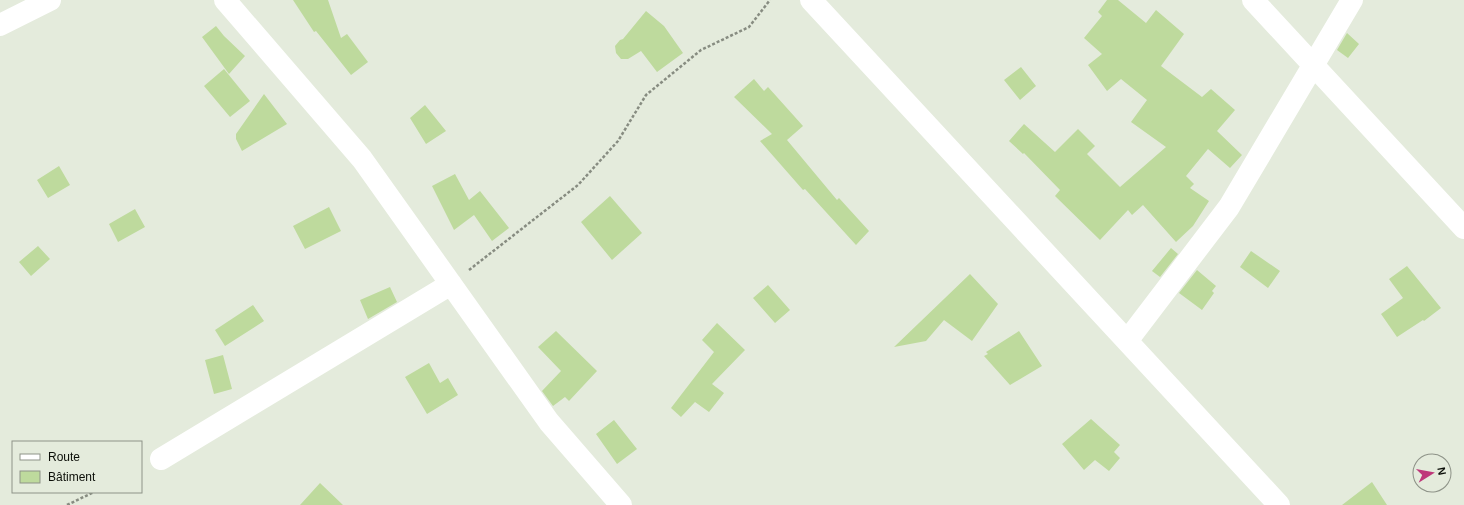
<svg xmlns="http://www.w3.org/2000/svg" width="1464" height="505" font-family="Helvetica,sans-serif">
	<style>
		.building { fill: #beda9d }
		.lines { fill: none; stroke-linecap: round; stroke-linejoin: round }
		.path { stroke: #878c81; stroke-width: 2.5; stroke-dasharray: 3 2; stroke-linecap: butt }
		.minor { stroke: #fff; stroke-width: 22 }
	</style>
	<rect width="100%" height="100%" fill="#e4ebdc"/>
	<path class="building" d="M293 0H328L341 38 347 34 368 62 351 75 316 31 314 32Z
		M1107 0H1118L1146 23 1156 10 1184 34 1161 66 1202 97 1211 89 1235 110 1217 131 1242 155 1230 168 1208 149 1186 176 1194 184 1190 188 1209 201 1193 226 1176 242 1143 205 1132 215 1128 210 1100 240 1055 196 1060 190 1024 153 1023 154 1009 141 1024 124 1055 152 1078 129 1095 146 1087 154 1120 187 1166 147 1131 122 1147 100 1121 79 1107 91 1088 65 1102 54 1084 38 1102 16 1098 12Z
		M646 11 664 26 683 53 657 72 641 51 628 59H621L616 53 615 46 620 40 623 39Z
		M216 26 224 36 245 56 229 74 202 37Z
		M1347 33 1359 44 1348 58 1337 50Z
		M1021 67 1036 86 1020 100 1004 80Z
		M224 69 250 101 230 117 204 86Z
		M754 79 764 91 768 87 803 126 787 140 837 200 839 198 869 231 856 245 805 189 803 190 760 141 772 134 734 97Z
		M264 94 287 124 242 151 236 139V134Z
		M425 105 446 131 426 144 410 118Z
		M59 166 70 185 48 198 37 180Z
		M455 174 469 200 480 191 509 228 492 241 474 215 454 230 432 186Z
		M610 196 642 233 612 260 581 222Z
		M329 207 341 231 305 249 293 226Z
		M135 209 145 227 118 242 109 224Z
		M38 246 50 259 31 276 19 262Z
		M1171 248 1178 254 1160 277 1152 271Z
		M1251 251 1280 271 1268 288 1240 267Z
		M1407 266 1441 308 1424 321 1423 320 1397 337 1381 314 1403 298 1389 279Z
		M1197 270 1216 286 1212 291 1214 293 1202 310 1179 293Z
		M970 274 998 304 972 341 944 320 926 341 894 347Z
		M768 285 790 310 775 323 753 298Z
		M390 287 397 302 368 319 360 300Z
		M253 305 264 321 225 346 215 330Z
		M717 323 745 350 712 384 724 393 709 412 695 402 681 417 671 408 714 352 702 340Z
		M556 331 597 371 569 401 565 397 553 406 542 391 561 371 538 347Z
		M1019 331 1042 366 1010 385 984 356 988 354 986 352Z
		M223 355 232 389 214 394 205 360Z
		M429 363 440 383 448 378 458 395 427 414 405 377Z
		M1091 419 1120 445 1114 452 1120 458 1109 471 1095 460 1084 470 1062 444Z
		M614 420 637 449 617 464 596 434Z
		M1372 482 1387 505H1342Z
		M320 483 343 505H300Z"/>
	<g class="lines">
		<path class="path" d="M469 270 578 185 618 141 646 95 701 50 749 27 770 0
			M67 505 94 492"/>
		<path class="minor" d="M225 0 362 159 549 422 621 505
			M811 0 1279 505
			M1253 0 1464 228
			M0 25 50 0
			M1127 341 1229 207 1352 0
			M161 459 451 284"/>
	</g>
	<rect x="12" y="441" width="130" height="52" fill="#e4ebdc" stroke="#8e9388"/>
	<rect x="20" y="454" width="20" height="6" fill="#ffffff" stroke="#8e9388"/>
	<text x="48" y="461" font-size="12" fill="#0c0f09">Route</text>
	<rect x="20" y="471" width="20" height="12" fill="#beda9d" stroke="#8e9388"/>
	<text x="48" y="481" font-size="12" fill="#0c0f09">Bâtiment</text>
	<g transform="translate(1432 473) rotate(79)"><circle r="19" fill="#e4ebdc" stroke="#8e9388"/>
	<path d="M0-3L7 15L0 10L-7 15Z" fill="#be387a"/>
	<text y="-6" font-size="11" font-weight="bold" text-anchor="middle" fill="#0c0f09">N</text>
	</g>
</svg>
